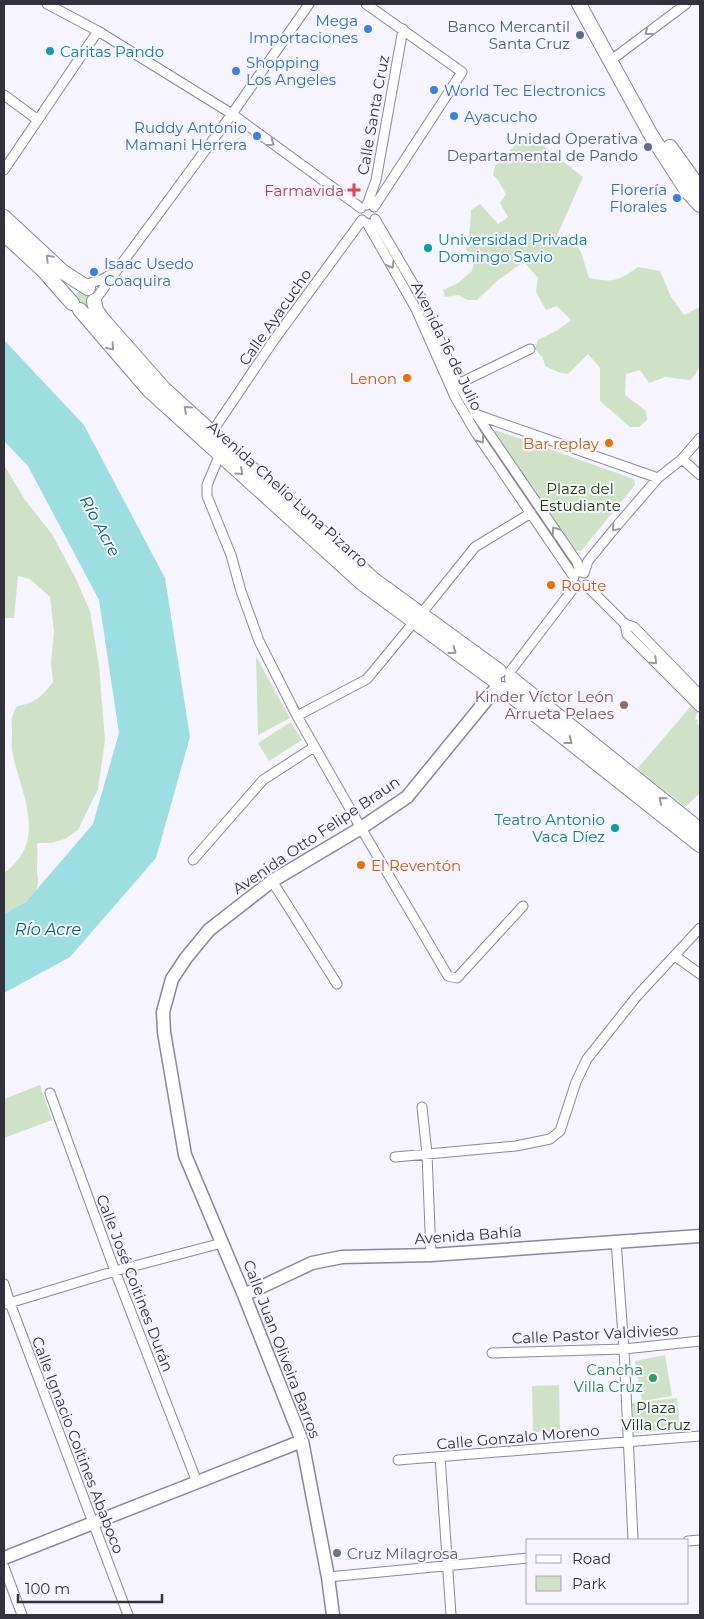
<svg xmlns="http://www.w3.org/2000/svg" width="704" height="1619" font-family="Montserrat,sans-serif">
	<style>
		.green { fill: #d0e2c6 }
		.water { fill: #9cdee2 }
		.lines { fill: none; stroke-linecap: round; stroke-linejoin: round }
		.street-casing { stroke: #8a86a0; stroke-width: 11 }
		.secondary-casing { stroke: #8a86a0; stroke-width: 15 }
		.primary-casing { stroke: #8a86a0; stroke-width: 16 }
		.street { stroke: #fff; stroke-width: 9 }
		.secondary { stroke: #fff; stroke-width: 12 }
		.primary { stroke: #fff; stroke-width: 14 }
		.oneway { stroke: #99989e }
		.shop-dot { fill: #3f7fe0; stroke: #f5f4ff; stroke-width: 2 }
		.service-dot { fill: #5c6f8a; stroke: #f5f4ff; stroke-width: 2 }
		.culture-dot { fill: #0f9aa8; stroke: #f5f4ff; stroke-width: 2 }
		.health-dot { fill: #e0444e; stroke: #f5f4ff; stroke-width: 2 }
		.food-dot { fill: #e8710a; stroke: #f5f4ff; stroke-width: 2 }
		.education-dot { fill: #8d6e63; stroke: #f5f4ff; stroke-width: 2 }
		.leisure-dot { fill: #2e9e5b; stroke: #f5f4ff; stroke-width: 2 }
		.worship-dot { fill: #6b7280; stroke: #f5f4ff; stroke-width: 2 }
		.labels { text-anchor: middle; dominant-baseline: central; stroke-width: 4; stroke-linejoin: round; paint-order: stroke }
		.shop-label { font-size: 15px; fill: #366cbe; stroke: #f5f4ff; text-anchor: start }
		.service-label { font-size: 15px; fill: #4e5e75; stroke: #f5f4ff; text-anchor: end }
		.culture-label { font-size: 15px; fill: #0d838f; stroke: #f5f4ff; text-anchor: start }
		.street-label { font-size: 15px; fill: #33313c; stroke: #f5f4ff }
		.health-label { font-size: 15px; fill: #be3a42; stroke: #f5f4ff; text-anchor: end }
		.food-label { font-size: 15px; fill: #c56008; stroke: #f5f4ff; text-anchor: end }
		.park-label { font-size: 15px; fill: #1c3d00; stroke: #f5f4ff }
		.education-label { font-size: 15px; fill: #785e54; stroke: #f5f4ff; text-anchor: end }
		.leisure-label { font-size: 15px; fill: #27864d; stroke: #f5f4ff; text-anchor: end }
		.worship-label { font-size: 15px; fill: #5b616d; stroke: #f5f4ff; text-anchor: start }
		.water-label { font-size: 16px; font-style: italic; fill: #006167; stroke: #f5f4ff }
	</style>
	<rect width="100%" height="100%" fill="#f5f4ff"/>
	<path class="green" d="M527 133 583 177 556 238H572L581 252 589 278C612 283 619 281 638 267L660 271 671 297 684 315 700 307V331L699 332 700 366 695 375 690 380 665 377 649 383 640 370 626 374 625 395 646 411 647 420 639 427H630L600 401V368L588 354 568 374 558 372 545 366 543 358 535 349 538 340 558 330 571 320 557 306 546 310 536 292 538 278 524 262 498 280 477 300H467L459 295 445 297 443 290 458 283 472 271 474 262 466 249 470 228 471 210 480 204 498 224 508 217 500 203 506 194 498 180 493 175 495 166Z
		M75 298a7 7 0 1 1 14 0a7 7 0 1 1-14 0Z
		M495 430 634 479 635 485 581 551 574 550 494 433Z
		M4 465 25 500 52 534 76 579 90 611 99 666 105 740 98 789 78 830 65 839 51 843H37C38 853 37 861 37 871 37 875 39 879 38 883 36 900 17 907 4 914V873C9 870 12 866 15 863 44 833 20 789 13 755 11 748 12 740 12 732 12 719 10 719 17 706 36 703 41 697 53 682L51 663 54 632 50 597 30 579 18 576 14 618H4Z
		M256 656 290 718 258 735Z
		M692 705 698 711 695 719 698 720 697 724 700 725V793L685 807 637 769Z
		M291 722 302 740 269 761 258 743Z
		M40 1085 52 1120 4 1138V1099Z
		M665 1355 672 1396 642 1401 635 1361Z
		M559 1385 560 1431 533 1432 532 1386Z
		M677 1398 680 1429 635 1433 632 1403Z"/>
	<path class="water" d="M4 340 84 425 165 578 190 737 156 858 70 957 4 993V914L26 902 93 824 119 733 99 600 28 466 4 441Z"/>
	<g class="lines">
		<defs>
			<path id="street" d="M47 4 98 31 232 114 361 208
				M366 4 462 72 374 207
				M610 61 686 4
				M4 95 38 120
				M4 170 98 31
				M367 205 376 180 403 29
				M375 219 422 299 458 383 476 414 577 562 580 572
				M367 223 416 309 455 397 476 433 574 577
				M81 286 103 279 113 273
				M92 304 232 114 309 4
				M458 384 530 349
				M475 414 658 478
				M212 432 274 340 362 220
				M220 454 207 485V496L231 555 241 591 259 641 297 716 361 828 448 976 457 978 523 906
				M682 459 700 475
				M584 573 588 561 615 528 658 478 682 459 700 438
				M586 585 625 624 634 627 700 695
				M421 614 475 547 531 513
				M625 624 627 634 700 707
				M509 673 576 585
				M297 716 367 679 414 622
				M193 860 263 780 314 747
				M272 881 337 984
				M675 956 700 974
				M50 1093 115 1271 197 1482
				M422 1107 427 1154 431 1255
				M395 1157 516 1146 550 1139 560 1131 576 1082 587 1059 637 996 700 928
				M616 1241 624 1349 633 1540
				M4 1284 10 1303 128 1615
				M6 1304 115 1271 222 1243
				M492 1353 624 1349 700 1341
				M440 1457 451 1615
				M398 1460 700 1436
				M688 1541 700 1540
				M4 1567 22 1615
				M328 1577 528 1558"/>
			<path id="secondary" d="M244 1295 312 1263 342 1257 431 1255 700 1236
				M4 1558 302 1441
				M333 1615 328 1577 302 1441 244 1295 185 1155 164 1032 163 1012 172 979 186 958 209 930 272 881 361 828 407 797 497 687"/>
			<path id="primary" d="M579 4 651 135 687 191 700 205
				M670 147 700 189
				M4 217 63 272 88 288
				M4 234 43 270 72 303
				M94 301 96 310 103 320 164 389 374 580 499 671
				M80 310 149 390 362 583 494 680
				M512 679 700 830
				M503 689 700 845"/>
		</defs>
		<use href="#street" class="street-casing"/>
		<use href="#secondary" class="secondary-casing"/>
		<use href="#primary" class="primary-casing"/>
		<use href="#street" class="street"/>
		<use href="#secondary" class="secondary"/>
		<use href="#primary" class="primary"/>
	</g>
	<defs><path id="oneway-chevron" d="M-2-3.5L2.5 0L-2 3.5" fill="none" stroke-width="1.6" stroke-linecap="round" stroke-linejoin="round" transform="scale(1.25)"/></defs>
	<g class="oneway">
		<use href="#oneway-chevron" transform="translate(648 32) rotate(143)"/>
		<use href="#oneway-chevron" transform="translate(271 143) rotate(36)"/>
		<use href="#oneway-chevron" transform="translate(49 258) rotate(-135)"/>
		<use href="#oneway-chevron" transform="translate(391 265) rotate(60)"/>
		<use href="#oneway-chevron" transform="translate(111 347) rotate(49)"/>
		<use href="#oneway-chevron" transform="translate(187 409) rotate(-138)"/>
		<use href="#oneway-chevron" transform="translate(481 440) rotate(55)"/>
		<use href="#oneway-chevron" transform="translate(240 472) rotate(42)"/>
		<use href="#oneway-chevron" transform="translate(615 528) rotate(130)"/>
		<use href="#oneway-chevron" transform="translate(555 530) rotate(-124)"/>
		<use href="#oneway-chevron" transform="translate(453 651) rotate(36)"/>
		<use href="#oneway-chevron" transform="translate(654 661) rotate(44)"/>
		<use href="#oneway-chevron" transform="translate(569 741) rotate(38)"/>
		<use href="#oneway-chevron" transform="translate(662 800) rotate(-141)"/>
	</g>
	<g class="shop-dot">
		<circle cx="368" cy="29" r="5"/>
		<circle cx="236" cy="71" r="5"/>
		<circle cx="434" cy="90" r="5"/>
		<circle cx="454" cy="116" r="5"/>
		<circle cx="257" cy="136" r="5"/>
		<circle cx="677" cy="198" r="5"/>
		<circle cx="94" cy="272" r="5"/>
	</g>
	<g class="service-dot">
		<circle cx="580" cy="35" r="5"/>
		<circle cx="648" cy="147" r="5"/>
	</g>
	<g class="culture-dot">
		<circle cx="50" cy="51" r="5"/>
		<circle cx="428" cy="248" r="5"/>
		<circle cx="615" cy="828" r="5"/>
	</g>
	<path class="health-dot" d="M351.5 182.5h5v5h5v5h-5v5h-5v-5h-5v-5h5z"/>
	<g class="food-dot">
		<circle cx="407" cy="378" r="5"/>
		<circle cx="609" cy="443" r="5"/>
		<circle cx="551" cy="585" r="5"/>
		<circle cx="361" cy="865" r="5"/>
	</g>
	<circle class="education-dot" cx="624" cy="705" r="5"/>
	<circle class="leisure-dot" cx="653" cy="1378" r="5"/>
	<circle class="worship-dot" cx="337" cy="1553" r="5"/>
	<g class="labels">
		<g class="shop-label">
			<text x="358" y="20" text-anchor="end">Mega<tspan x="358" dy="17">Importaciones</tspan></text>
			<text x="246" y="62">Shopping<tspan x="246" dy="17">Los Angeles</tspan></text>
			<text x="444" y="90">World Tec Electronics</text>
			<text x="464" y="116">Ayacucho</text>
			<text x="247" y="127" text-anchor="end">Ruddy Antonio<tspan x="247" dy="17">Mamani Herrera</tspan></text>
			<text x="667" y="189" text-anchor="end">Florería<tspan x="667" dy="17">Florales</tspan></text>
			<text x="104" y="263">Isaac Usedo<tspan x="104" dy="17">Coaquira</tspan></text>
		</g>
		<g class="service-label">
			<text x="570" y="26">Banco Mercantil<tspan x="570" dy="17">Santa Cruz</tspan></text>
			<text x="638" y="138">Unidad Operativa<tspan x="638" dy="17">Departamental de Pando</tspan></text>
		</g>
		<g class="culture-label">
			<text x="60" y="51">Caritas Pando</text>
			<text x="438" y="239">Universidad Privada<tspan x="438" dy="17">Domingo Savio</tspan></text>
			<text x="605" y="819" text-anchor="end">Teatro Antonio<tspan x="605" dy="17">Vaca Díez</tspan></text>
		</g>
		<g class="street-label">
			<text transform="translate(373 115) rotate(-80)">Calle Santa Cruz</text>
			<text transform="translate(275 317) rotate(-55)">Calle Ayacucho</text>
			<text transform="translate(447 346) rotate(64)">Avenida 16 de Julio</text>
			<text transform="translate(288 494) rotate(42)">Avenida Chelio Luna Pizarro</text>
			<text transform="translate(316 835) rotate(-34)">Avenida Otto Felipe Braun</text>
			<text transform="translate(468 1235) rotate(-4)">Avenida Bahía</text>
			<text transform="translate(135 1283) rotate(69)">Calle José Coitines Durán</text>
			<text transform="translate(595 1334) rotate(-3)">Calle Pastor Valdivieso</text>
			<text transform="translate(282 1349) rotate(69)">Calle Juan Oliveira Barros</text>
			<text transform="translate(518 1437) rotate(-5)">Calle Gonzalo Moreno</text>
			<text transform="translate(78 1445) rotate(69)">Calle Ignacio Coitines Ababoco</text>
		</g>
		<g class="health-label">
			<text x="344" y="190">Farmavida</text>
		</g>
		<g class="food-label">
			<text x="397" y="378">Lenon</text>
			<text x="599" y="443">Bar replay</text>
			<text x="561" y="585" text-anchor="start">Route</text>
			<text x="371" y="865" text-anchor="start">El Reventón</text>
		</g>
		<g class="park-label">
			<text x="580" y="488">Plaza del<tspan x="580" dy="17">Estudiante</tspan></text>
			<text x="656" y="1407">Plaza<tspan x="656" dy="17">Villa Cruz</tspan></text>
		</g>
		<g class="education-label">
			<text x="614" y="696">Kinder Víctor León<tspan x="614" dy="17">Arrueta Pelaes</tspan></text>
		</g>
		<g class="leisure-label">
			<text x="643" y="1369">Cancha<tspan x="643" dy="17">Villa Cruz</tspan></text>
		</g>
		<g class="worship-label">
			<text x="347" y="1553">Cruz Milagrosa</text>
		</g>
		<g class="water-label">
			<text transform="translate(100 526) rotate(62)">Río Acre</text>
			<text x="48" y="929">Río Acre</text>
		</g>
	</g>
	<rect width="704" height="1619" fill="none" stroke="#33313c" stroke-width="10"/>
	<rect x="526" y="1539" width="162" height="65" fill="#f5f4ff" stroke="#a7a6b1"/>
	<rect x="536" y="1555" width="25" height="8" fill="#ffffff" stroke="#a7a6b1"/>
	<text x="572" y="1564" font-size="15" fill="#33313c">Road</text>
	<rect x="536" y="1576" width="25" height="15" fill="#d0e2c6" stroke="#a7a6b1"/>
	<text x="572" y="1589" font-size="15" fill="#33313c">Park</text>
	<path d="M18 1594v8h144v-8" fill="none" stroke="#33313c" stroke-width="2.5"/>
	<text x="25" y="1594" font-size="15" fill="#33313c" stroke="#f5f4ff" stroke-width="4" paint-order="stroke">100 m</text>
</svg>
